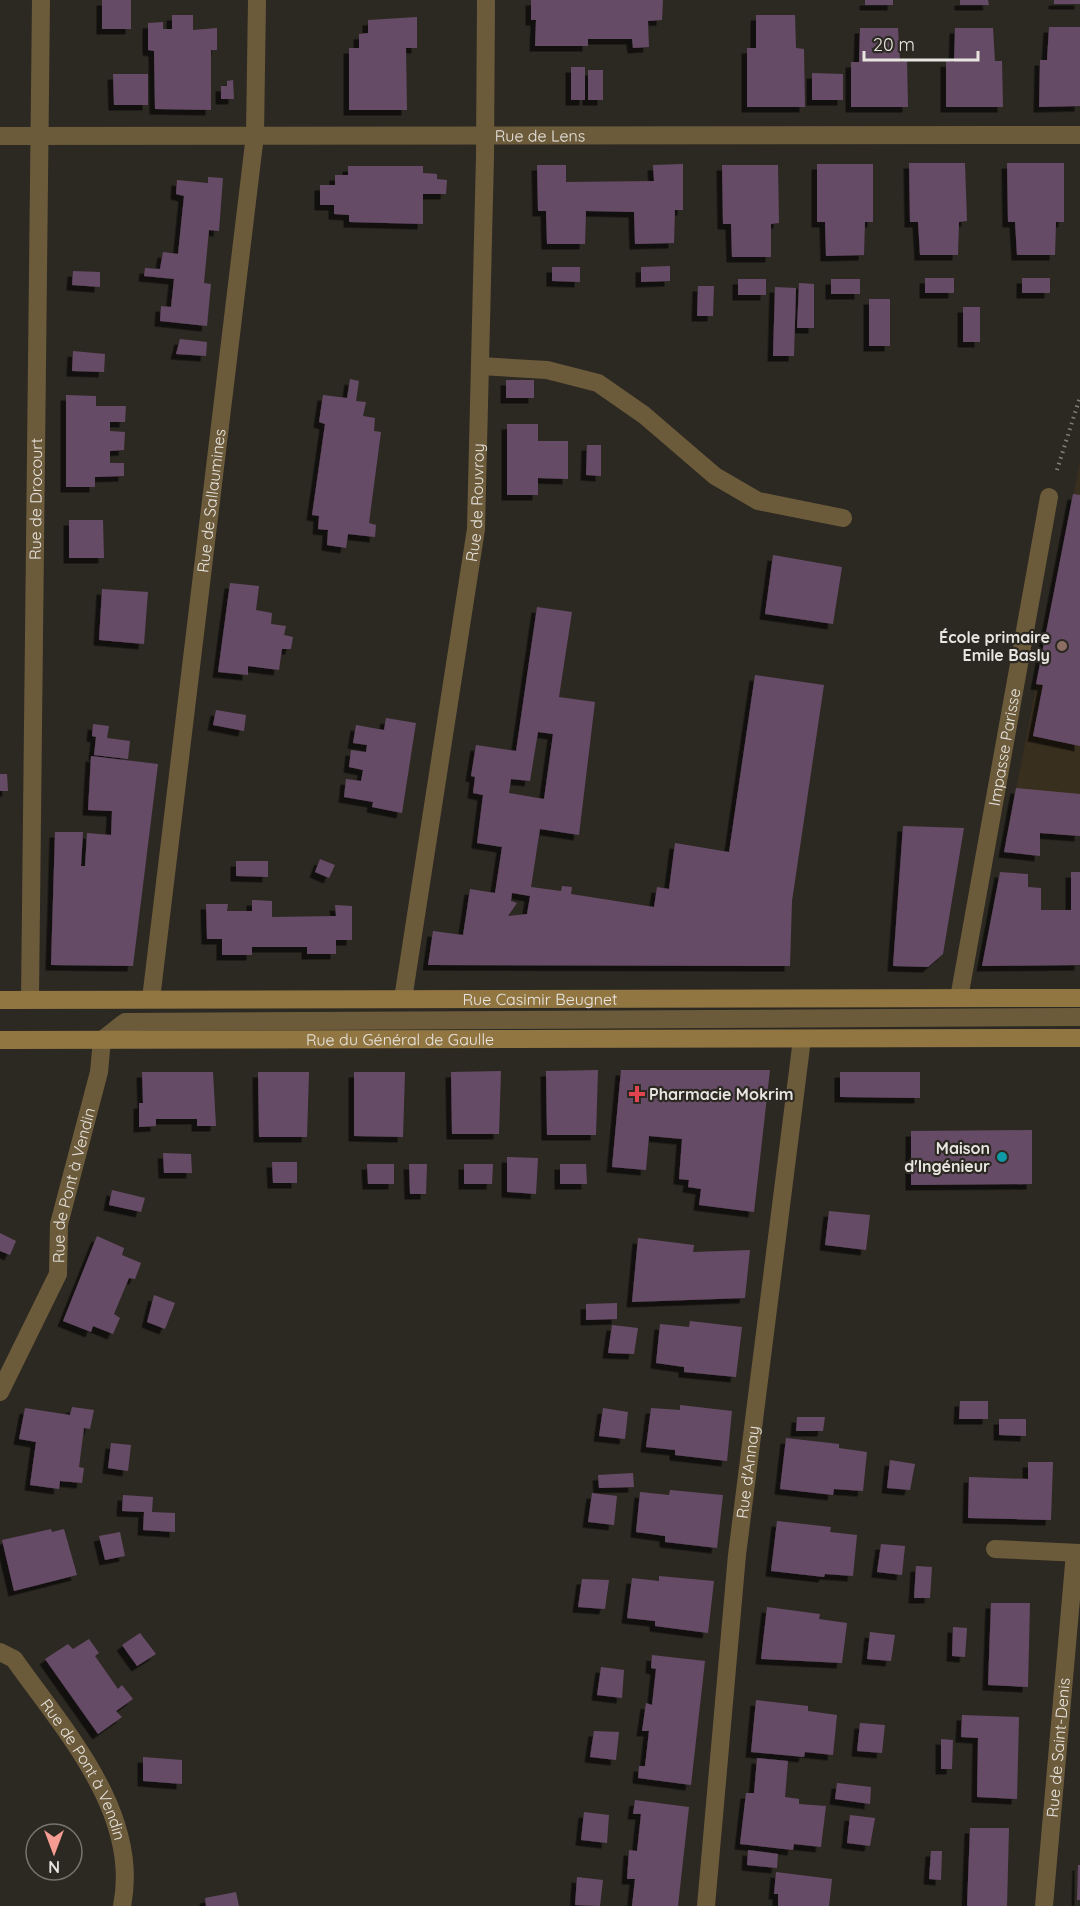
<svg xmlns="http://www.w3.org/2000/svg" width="1080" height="1906" font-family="Quicksand,sans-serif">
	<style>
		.education { fill: #392f1f }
		.building { fill: #664b66; fill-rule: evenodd; filter: url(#shadow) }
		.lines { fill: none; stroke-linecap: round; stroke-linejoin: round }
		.path { stroke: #83807a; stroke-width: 4; stroke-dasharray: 1.5 4.5; stroke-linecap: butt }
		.lane { stroke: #6c5b3b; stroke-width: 18 }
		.street { stroke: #6c5b3b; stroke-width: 18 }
		.secondary { stroke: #927642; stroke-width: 18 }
		.education-dot { fill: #8d6e63; stroke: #2c2922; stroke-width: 2 }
		.health-dot { fill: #e0444e; stroke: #2c2922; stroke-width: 2 }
		.culture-dot { fill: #0f9aa8; stroke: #2c2922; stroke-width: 2 }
		.labels { text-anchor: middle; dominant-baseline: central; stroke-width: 4.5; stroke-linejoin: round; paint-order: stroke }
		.street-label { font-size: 16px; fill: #e8e5e1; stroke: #2c2922 }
		.poi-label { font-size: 16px; font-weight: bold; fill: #e8e5e1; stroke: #2c2922; text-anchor: end }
	</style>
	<defs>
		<filter id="shadow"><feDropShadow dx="-5.5" dy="5.5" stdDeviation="0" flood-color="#0009"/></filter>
	</defs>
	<rect width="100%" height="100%" fill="#2c2922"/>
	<path class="education" d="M1080 461V836L1008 831Z"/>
	<path class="building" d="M102 0H131V29H102Z
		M531 0H663L662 20 648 21 649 47 633 48 632 39H588V46H535L536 20H531Z
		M865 0H893V5H865Z
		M960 0H988L989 5H960Z
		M1054 0H1080V4H1054Z
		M172 15H193V30L217 28V50H211V110L155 109 154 51 148 50V23L163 22V29H172Z
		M756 15H795L796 48 804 49 805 107H747V48H756Z
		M417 17V48H406L407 110H349V48H359V34L368 33V20Z
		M1049 27H1080V106L1039 107 1040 60H1047Z
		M860 28H898L900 62 907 61 908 107H851V62H859Z
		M955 28H993L995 61H1002L1003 107H946V61L954 62Z
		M571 67H585V100H571Z
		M588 70H603V100H588Z
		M812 73 843 74V100H812Z
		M113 74H148V105H114Z
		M233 80 234 99H221V86H227V81Z
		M909 163H965L967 221 959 222 958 255H920L918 222H910Z
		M1007 163H1064V222H1056L1055 255H1017L1015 222H1008Z
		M683 164V210H675L674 243 635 244 634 212 586 211 585 244H547L546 211H538L537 165H566V182L654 181 653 165Z
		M817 164H873V222H865L864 255 826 256 825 222H817Z
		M722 165H778L779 223 771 224V257H732L731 224H723Z
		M348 166H423V173L437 174V179L447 180 446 194H423V224L349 222V215L334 214V205H320V185H335V175H348Z
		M208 177 223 178 219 231 209 230 204 283 211 284 207 326 160 321 161 306 171 307 174 279 144 276 145 268 160 269 163 252 178 254 184 196 176 194 177 180 208 183Z
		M670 266V281L641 282V267Z
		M552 267H580V282L552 281Z
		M73 271 100 272V287L72 285Z
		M925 278H954V293H925Z
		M1022 278H1050V293H1022Z
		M738 279H766V295H738Z
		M831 279H860V294H831Z
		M799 283 814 284V328H797Z
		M698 286H714L713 316H697Z
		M775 287 796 288 794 356H773Z
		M869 299H890V346H869Z
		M963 307H980V342H963Z
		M180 339 207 342 206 356 176 354Z
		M73 351 105 354 104 372 72 371Z
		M350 379 359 381 356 401 366 402 363 416 375 418 374 431 381 432 369 523 376 525 375 537 348 534 346 548 327 545 328 530 318 529 319 516 312 515 325 424 319 422 323 395 347 398Z
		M506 380H534V398H506Z
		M66 395 96 396V406H126L125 422H110V431L125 432 124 450 110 451V463H124V476L95 477V487H66Z
		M507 424H538V441H568V479L538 478V495H507Z
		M587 445H601V476L586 475Z
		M1073 494 1080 495V746L1033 736 1043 685 1036 684Z
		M69 520H103L104 558H69Z
		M773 555 842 567 833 624 765 614Z
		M230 583 259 586 256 610 272 613 271 624 286 626 284 635 293 637 291 649H282L279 670 248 666V675L218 672Z
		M102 589 148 592 144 644 99 640Z
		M537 607 572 612 559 697 595 702 579 835 540 829 531 887 561 891 562 886 572 887 571 894 654 907 657 887 669 889 675 843 729 852 755 675 824 685 792 901 790 966 428 965 433 931 463 935 470 889 495 893 502 847 477 843 483 795 473 793 475 777 471 776 476 745 516 751ZM538 732 553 734 544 799 509 793 511 779 530 781ZM512 893 530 896 527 914 508 916 517 903 511 901Z
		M216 710 246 715 244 731 213 725Z
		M386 718 416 723 402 813 372 807 373 802 344 797 346 779 361 781 363 770 349 767 351 750 366 752 367 745 353 743 356 725 384 730Z
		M93 724 109 726 107 738 130 741 128 759 94 755 96 737 92 736Z
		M91 756 158 764 133 966 51 965 55 832H83L81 866H85L87 833 111 835 112 811 88 810Z
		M0 774H7L8 791H0Z
		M1016 788 1080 794V836L1040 833V856L1004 852Z
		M903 826 964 828 943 954 928 967 893 966Z
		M320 859 335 865 329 878 315 872Z
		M236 861H268V877L236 876Z
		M1000 872 1028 874V887L1041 888V910H1071V872H1080V965L982 966Z
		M252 900 272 901V917L336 916 335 905 352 906V940H336V954H307V947H252V955H222V939H207L206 904H228L227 911H252Z
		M598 1070 596 1135H547L546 1071Z
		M621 1070H770L754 1212 699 1205 701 1189 688 1187 689 1180 679 1179 682 1139 649 1136 646 1170 612 1167Z
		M501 1071 499 1134H452L451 1072Z
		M142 1072H213L216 1126H197V1119H156V1126L139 1127V1103H143Z
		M258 1072H309L307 1137H259Z
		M354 1072H405L403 1137 354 1136Z
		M840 1072H920V1098L840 1097Z
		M1032 1130V1184L911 1185V1131Z
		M163 1153 191 1154 192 1173H164Z
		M507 1157 538 1158 536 1194 507 1192Z
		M272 1162H297V1183H273Z
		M367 1164H394V1184H368Z
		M409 1164H427L426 1194H410Z
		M464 1164H493L492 1184H464Z
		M560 1164H586L587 1184H560Z
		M112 1190 145 1198 141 1212 109 1205Z
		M829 1211 870 1215 866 1250 825 1245Z
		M0 1233 16 1241 10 1255 0 1251Z
		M97 1236 124 1248 122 1255 141 1263 135 1279 129 1278 114 1314 120 1318 113 1334 93 1326 91 1332 63 1321Z
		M638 1238 694 1245 693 1252 750 1250 745 1298 632 1302Z
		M154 1295 175 1303 165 1329 147 1322Z
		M617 1303V1319L586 1320V1304Z
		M690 1321 742 1327 736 1377 684 1372V1367L656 1363 660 1324 689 1327Z
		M612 1325 638 1328 634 1354 608 1353Z
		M960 1401H988V1419H959Z
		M680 1405 732 1411 727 1461 675 1455V1450L646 1447 651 1408 680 1410Z
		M72 1407 94 1410 90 1429 84 1428 79 1467 84 1468 82 1483 60 1481 59 1489 30 1485 36 1442 19 1439 25 1408 70 1415Z
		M603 1408 628 1412 625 1439 599 1436Z
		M797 1417H825L823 1431H796Z
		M999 1419H1026V1436L999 1435Z
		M786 1438 839 1444V1448L867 1452 863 1491 834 1489 833 1495 780 1489Z
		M111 1443 131 1445 128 1471 108 1468Z
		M890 1460 915 1464 910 1490 887 1488Z
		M1028 1462H1053L1051 1520 968 1518 969 1477 1028 1479Z
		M633 1473 634 1487 599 1488 598 1475Z
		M670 1490 723 1495 717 1548 665 1542V1536L636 1532 640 1492 669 1495Z
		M592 1493 617 1496 614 1525 588 1522Z
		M123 1495 153 1497 152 1512 175 1513V1532L143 1530 144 1512 122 1511Z
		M777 1521 831 1527 830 1532 857 1535 853 1576 825 1574 824 1577 771 1571Z
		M51 1529 52 1532 64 1529 77 1575 14 1591 2 1540Z
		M120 1532 125 1556 105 1560 99 1536Z
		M881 1544 905 1546 902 1575 877 1572Z
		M916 1566 932 1567 930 1598H914Z
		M659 1576 714 1581 708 1633 655 1626V1621L627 1618 632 1578 659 1581Z
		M582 1579 609 1580 605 1609 578 1607Z
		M991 1603H1030L1028 1687 988 1685Z
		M767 1607 820 1614 819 1619 847 1623 842 1663 761 1659Z
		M953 1627 967 1628 965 1657 952 1656Z
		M870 1632 895 1635 891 1661 867 1659Z
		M140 1633 156 1654 137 1666 122 1645Z
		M89 1639 99 1653 95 1656 118 1689 122 1685 133 1699 116 1711 122 1717 98 1734 45 1659 68 1644 73 1649Z
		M652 1655 705 1661 691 1785 638 1778 639 1766H645L649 1731H642L646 1703 652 1705 656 1669 651 1668Z
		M601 1667 624 1670 622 1698 597 1695Z
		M756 1700 808 1706V1711L837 1715 833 1755 805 1752 804 1757 751 1752Z
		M962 1715 1019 1717 1017 1799 977 1797 978 1738 961 1737Z
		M860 1723 885 1725 882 1753 857 1751Z
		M594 1731 619 1732 616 1760 590 1757Z
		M941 1739 953 1740 952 1769H941Z
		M143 1757 182 1760V1784L143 1781Z
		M757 1758 788 1761 785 1797 799 1799V1804L826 1806 821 1847 794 1844 793 1850 740 1844 746 1793H754Z
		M837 1783 871 1787 870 1804 835 1799Z
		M635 1800 689 1807 678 1906H632L635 1879H627L629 1850 637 1851 641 1814H633Z
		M584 1812 609 1815 607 1843 581 1840Z
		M850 1815 875 1818 870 1846 847 1843Z
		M970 1828H1009L1007 1906H967Z
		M748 1850 778 1854 777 1868 747 1865Z
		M931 1851H942L941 1880 929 1879Z
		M1078 1865H1080V1900H1077Z
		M776 1872 832 1879 829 1906H778V1894H774Z
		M577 1877 603 1880 600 1906 575 1905Z
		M236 1892 239 1906H206L205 1898Z"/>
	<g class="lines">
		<path class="path" d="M1057 470 1080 397"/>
		<g class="lane">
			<path d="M480 366 547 370 598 383 644 415 715 476 758 501 843 518"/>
			<path id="s1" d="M959 998 1049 497"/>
			<path d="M102 1040 125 1022 1080 1017"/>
		</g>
		<g class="street">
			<path id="s2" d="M0 136 1080 135"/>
			<path id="s3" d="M30 999 41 0"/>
			<path id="s4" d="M151 999 255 135 257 0"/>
			<path id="s5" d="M403 999 476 529 485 156 486 0"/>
			<path id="s6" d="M0 1392 58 1274 59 1224 99 1072 102 1040"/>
			<path d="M995 1549 1080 1553"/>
			<path id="s7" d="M0 1652 14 1659C63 1729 141 1813 122 1906"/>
			<path id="s8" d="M706 1906 737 1555 802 1039"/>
			<path id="s9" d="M1044 1906 1075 1553"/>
		</g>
		<g class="secondary">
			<path id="s10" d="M0 1000 1080 998"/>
			<path id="s11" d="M0 1040 1080 1038"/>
		</g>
	</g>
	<circle class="education-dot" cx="1062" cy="646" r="6"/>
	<path class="health-dot" d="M634 1085h6v6h6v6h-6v6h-6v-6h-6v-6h6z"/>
	<circle class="culture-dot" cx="1002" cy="1157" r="6"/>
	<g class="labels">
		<g class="street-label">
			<text stroke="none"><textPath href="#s2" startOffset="540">Rue de Lens</textPath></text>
			<text stroke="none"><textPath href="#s3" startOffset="500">Rue de Drocourt</textPath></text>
			<text stroke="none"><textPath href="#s4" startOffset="502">Rue de Sallaumines</textPath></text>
			<text stroke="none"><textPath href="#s5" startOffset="502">Rue de Rouvroy</textPath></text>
			<text stroke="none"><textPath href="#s1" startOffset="255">Impasse Parisse</textPath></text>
			<text stroke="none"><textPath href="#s10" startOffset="540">Rue Casimir Beugnet</textPath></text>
			<text stroke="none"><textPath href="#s11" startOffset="400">Rue du Général de Gaulle</textPath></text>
			<text stroke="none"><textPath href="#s6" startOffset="222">Rue de Pont à Vendin</textPath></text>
			<text stroke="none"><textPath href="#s8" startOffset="436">Rue d'Annay</textPath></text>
			<text stroke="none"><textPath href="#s9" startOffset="159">Rue de Saint-Denis</textPath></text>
			<text stroke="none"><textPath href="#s7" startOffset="147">Rue de Pont à Vendin</textPath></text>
		</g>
		<g class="poi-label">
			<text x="1050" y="637">École primaire<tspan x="1050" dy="18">Emile Basly</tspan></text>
			<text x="649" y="1094" text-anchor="start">Pharmacie Mokrim</text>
			<text x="990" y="1148">Maison<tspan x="990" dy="18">d'Ingénieur</tspan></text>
		</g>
	</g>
	<g transform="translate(54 1852) rotate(180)"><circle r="28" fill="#2c2922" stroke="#77746e" stroke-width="1.5"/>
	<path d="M0-4.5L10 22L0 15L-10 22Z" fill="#f59c93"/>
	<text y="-9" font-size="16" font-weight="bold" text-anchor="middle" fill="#e8e5e1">N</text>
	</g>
	<path d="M864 51v9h114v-9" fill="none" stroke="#e8e5e1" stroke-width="3"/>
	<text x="873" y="51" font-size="18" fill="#e8e5e1" stroke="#2c2922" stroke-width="4.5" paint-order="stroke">20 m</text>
</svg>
